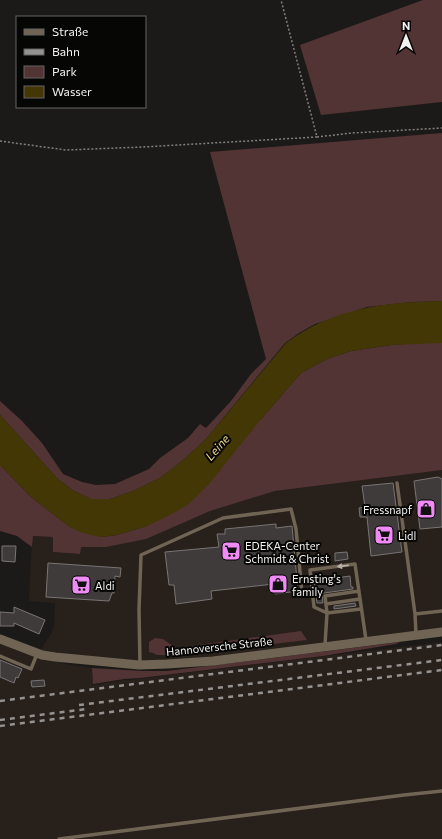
<svg xmlns="http://www.w3.org/2000/svg" width="442" height="839" font-family="Commissioner,sans-serif">
	<style>
		.built { fill: #28201b }
		.green { fill: #533434 }
		.water { fill: #443706 }
		.building { fill: #3f3b3a; stroke: #797574 }
		.lines { fill: none; stroke-linecap: round; stroke-linejoin: round }
		.path { stroke: #82807e; stroke-width: 1.5; stroke-dasharray: 2 2; stroke-linecap: butt }
		.service { stroke: #706454; stroke-width: 3.5 }
		.tertiary { stroke: #706454; stroke-width: 9 }
		.rail { stroke: #959392; stroke-width: 2.5; stroke-dasharray: 5 5; stroke-linecap: butt }
		.oneway { fill: #b8b2aa }
		.labels { text-anchor: middle; dominant-baseline: central; stroke-width: 4; stroke-linejoin: round; paint-order: stroke }
		.poi-label { font-size: 11px; fill: #f3f1f0; stroke: #060605; text-anchor: start }
		.street-label { font-size: 11px; fill: #f3f1f0; stroke: #060605 }
		.water-label { font-size: 12px; font-style: italic; fill: #ead38b; stroke: #060605 }
	</style>
	<rect width="100%" height="100%" fill="#1c1a18"/>
	<path class="built" d="M442 470V630L166 663 38 656 65 664 92 668 93 685 124 680H129L442 642V839H0V642L37 655 51 634 54 626 55 603 29 601 32 536 53 537V552L80 554V547H106L210 511 275 491Z"/>
	<path class="green" d="M423 0H442V102L321 115 300 45Z
		M442 133V301L412 302 367 307 315 324 299 333 285 343 205 440 182 461 160 478 133 491 110 499H91L72 490 57 478 0 415V401L22 421 42 443 63 474 82 482 96 485 115 484 149 469 160 458 188 438 200 424 206 428 231 401 251 374 266 359 210 152Z
		M419 343H442V470L275 491 210 511 146 539 106 547H81L80 554 53 552V537L33 536 32 547 17 536 0 531V465L31 497 70 527 101 537 117 535 147 526 262 418 301 373 327 359 351 351 391 345Z
		M301 631 307 640 180 655H157L153 653 149 652V642L155 638 163 639 176 648Z
		M400 642 396 644 323 656 140 678 124 679 93 684 92 668 143 671H167Z"/>
	<path class="water" d="M442 301V343L391 345 351 351 327 359 301 373 262 418 209 484 189 504 170 515 147 526 117 535 101 537 91 535 80 532 70 527 31 497 0 465V415L57 478 72 490 91 499H110L133 491 160 478 182 461 205 440 286 343C333 308 385 302 442 301Z"/>
	<path class="building" d="M438 477 442 479V527L420 529 414 481Z
		M393 483 402 552 371 556 367 517H360L359 508 365 507 362 486Z
		M276 524V528L292 526 298 591 275 594 274 584 211 591 212 599 176 604 174 585H169L165 552 219 547 217 534H225V529Z
		M2 546H16L15 562 2 561Z
		M347 552 348 559 335 561V553Z
		M48 563 121 568 120 577 115 576 114 593H112L109 601 46 597Z
		M350 576 351 587H353V589L324 593 322 595 323 603H317L314 581Z
		M355 603 356 606 334 609V606Z
		M14 607 45 620 39 634 14 623V626H0V612L14 613Z
		M0 660 22 669 18 678 16 677 14 683 0 677Z
		M44 680 45 686 32 687 31 681Z"/>
	<g class="lines">
		<path class="path" d="M317 137 352 133 442 128
			M0 141 66 150 143 147 317 137 281 0"/>
		<path class="service" d="M397 483 415 614 416 634
			M326 604 360 599
			M361 609 327 613 314 607 310 570 355 564 366 640
			M415 614 442 611
			M325 645 327 613 325 596 359 591
			M0 656 31 669 37 654
			M140 664 139 610 141 555 223 518 291 509 296 529 302 594
			M59 839 404 795 442 791"/>
		<path class="tertiary" d="M0 639 42 655 55 657 139 665 167 664 213 661 442 632"/>
		<path class="rail" d="M0 701 442 645
			M79 705 442 660
			M0 720 87 709
			M0 726 442 670"/>
	</g>
	<defs><path id="oneway-solid" d="M-6-.8H1V-3.2L6.5 0L1 3.2V.8H-6Z"/></defs>
	<use class="oneway" href="#oneway-solid" transform="translate(343 566) rotate(173)"/>
	<defs>
		<symbol id="shop-square" viewBox="-11 -11 22 22"><rect x="-9" y="-9" width="18" height="18" rx="4" fill="#f08bf6" stroke="#060605"/><path d="M-5-2.5h2.3a2.7 3.5 0 0 1 5.4 0H5L5.5 6h-11ZM-1.5-2.5h3a1.5 2.3 0 0 0-3 0Z" fill="#111"/></symbol>
		<symbol id="supermarket-square" viewBox="-11 -11 22 22"><rect x="-9" y="-9" width="18" height="18" rx="4" fill="#f08bf6" stroke="#060605"/><path d="M-6-5.5h2.5l.6 2H6L4.5 2H-2.5L-4.4-4H-6ZM-1.5 3.2a1.3 1.3 0 1 0 .1 0ZM3 3.2a1.3 1.3 0 1 0 .1 0Z" fill="#111"/></symbol>
	</defs>
	<g fill-rule="evenodd">
		<use href="#shop-square" x="415" y="498" width="22" height="22"/>
		<use href="#supermarket-square" x="373" y="524" width="22" height="22"/>
		<use href="#supermarket-square" x="220" y="540" width="22" height="22"/>
		<use href="#shop-square" x="267" y="573" width="22" height="22"/>
		<use href="#supermarket-square" x="70" y="574" width="22" height="22"/>
	</g>
	<g class="labels">
		<g class="poi-label">
			<text x="412" y="509" text-anchor="end">Fressnapf</text>
			<text x="398" y="535">Lidl</text>
			<text x="245" y="545">EDEKA-Center<tspan x="245" dy="13">Schmidt &amp; Christ</tspan></text>
			<text x="292" y="578">Ernsting's<tspan x="292" dy="13">family</tspan></text>
			<text x="95" y="585">Aldi</text>
		</g>
		<g class="street-label">
			<text transform="translate(219 646) rotate(-6)">Hannoversche Straße</text>
		</g>
		<g class="water-label">
			<text transform="translate(217 447) rotate(-49)">Leine</text>
		</g>
	</g>
	<rect x="16" y="16" width="130" height="92" fill="#060605" stroke="#656463"/>
	<rect x="24" y="29" width="20" height="6" fill="#706454" stroke="#656463"/>
	<text x="52" y="36" font-size="12" fill="#f3f1f0">Straße</text>
	<rect x="24" y="49" width="20" height="6" fill="#959392" stroke="#656463"/>
	<text x="52" y="56" font-size="12" fill="#f3f1f0">Bahn</text>
	<rect x="24" y="66" width="20" height="12" fill="#533434" stroke="#656463"/>
	<text x="52" y="76" font-size="12" fill="#f3f1f0">Park</text>
	<rect x="24" y="86" width="20" height="12" fill="#443706" stroke="#656463"/>
	<text x="52" y="96" font-size="12" fill="#f3f1f0">Wasser</text>
	<g transform="translate(406 36)" stroke="#060605" stroke-width="3" paint-order="stroke">
	<path d="M0-3L7 15L0 10L-7 15Z" fill="#f3f1f0"/>
	<text y="-6" font-size="11" font-weight="bold" text-anchor="middle" fill="#f3f1f0">N</text>
	</g>
</svg>
